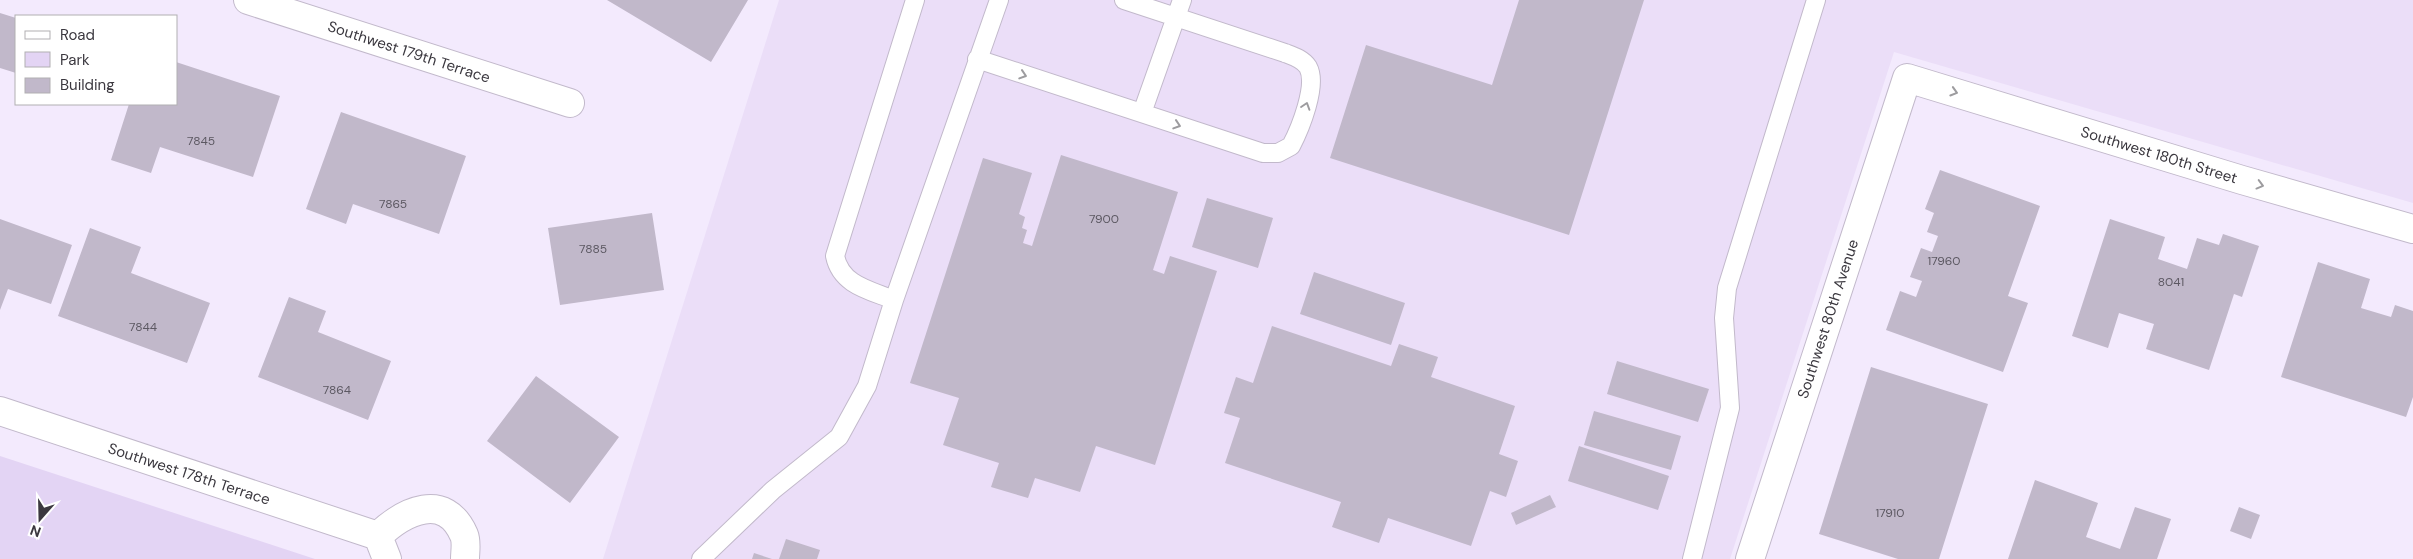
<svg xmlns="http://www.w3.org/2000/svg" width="2413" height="559" font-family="'DM Sans',sans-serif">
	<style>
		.built { fill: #ebdef8 }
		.green { fill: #e3d4f4 }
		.building { fill: #c1b8ca }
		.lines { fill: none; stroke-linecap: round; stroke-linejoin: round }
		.service-casing { stroke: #c2b9cb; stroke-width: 20 }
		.minor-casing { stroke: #c2b9cb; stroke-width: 30 }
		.service { stroke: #fff; stroke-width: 18 }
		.minor { stroke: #fff; stroke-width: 28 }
		.oneway { stroke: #9d9c9f }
		.labels { text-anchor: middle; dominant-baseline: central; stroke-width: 4; stroke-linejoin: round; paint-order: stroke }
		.number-label { font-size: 12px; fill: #5c5862 }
		.street-label { font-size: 15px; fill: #3b383f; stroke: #fff }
	</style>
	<rect width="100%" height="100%" fill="#f3eafd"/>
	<path class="built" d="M779 0H2413V203L1894 52 1730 559H603Z"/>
	<path class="green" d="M0 456 315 559H0Z"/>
	<path class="building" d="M607 0H748L711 62Z
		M1519 0H1644L1569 235 1330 158 1366 45 1492 85Z
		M0 13 16 18V73L0 68Z
		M176 62 280 96 253 177 160 147 151 173 111 160 129 104H176Z
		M341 112 466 156 439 234 353 204 346 224 306 209Z
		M1061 155 1178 192 1153 270 1164 274 1170 256 1217 271 1155 465 1096 446 1080 492 1035 478 1028 498 991 487 999 463 943 445 959 398 910 383 983 158 1032 173 1019 214 1025 217 1022 228 1027 230 1023 243 1032 246Z
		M1940 170 2040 206 2008 296 2028 303 2003 372 1886 330 1900 291 1916 297 1922 281 1910 277 1921 248 1932 252 1938 236 1927 232 1934 213 1925 209Z
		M1207 198 1273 218 1258 268 1192 247Z
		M652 213 664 290 560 305 548 228Z
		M0 219 72 245 51 304 8 289 0 310Z
		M2110 219 2165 237 2158 259 2187 269 2197 238 2219 245 2223 234 2259 246 2242 297 2234 294 2209 370 2146 349 2154 324 2119 313 2108 348 2072 336Z
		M90 228 141 247 131 273 210 303 187 363 58 316Z
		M2318 262 2370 279 2361 308 2391 317 2395 305 2413 311V397L2406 417 2281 377Z
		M1314 272 1405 303 1391 345 1300 314Z
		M289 297 326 311 318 332 391 361 368 420 258 377Z
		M1272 326 1391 366 1399 344 1438 357 1431 377 1515 406 1499 454 1518 461 1506 497 1490 491 1471 546 1388 518 1379 543 1332 527 1341 502 1225 463 1240 418 1224 413 1236 377 1253 383Z
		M1617 361 1709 389 1698 422 1607 394Z
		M1871 367 1988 404 1939 559H1898L1819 534Z
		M536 376 619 437 570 503 487 441Z
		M1594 411 1681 436 1671 470 1584 445Z
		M1579 446 1669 476 1658 510 1568 481Z
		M2035 480 2098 503 2086 537 2120 549 2135 507 2171 519 2157 559H2008Z
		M1550 495 1556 507 1516 525 1511 513Z
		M2239 507 2260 515 2251 539 2230 531Z
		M786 539 820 550 817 559H779Z
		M754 553 772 559H752Z"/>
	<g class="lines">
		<defs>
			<path id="service" d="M977 59 1263 153H1278L1291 146C1300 129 1318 85 1308 67 1303 59 1293 56 1285 53L1124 0
				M1142 113 1182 0
				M894 300C869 290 841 285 835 256L915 0
				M701 559 773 490 839 437 867 386 894 300 999 0
				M1692 559 1730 408 1724 318 1727 288 1816 0"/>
			<path id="minor" d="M248 0 570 103
				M0 411 378 536
				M378 536C404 511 445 491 464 535 467 542 465 552 465 559
				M378 536 387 559
				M1750 559 1907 78 2242 180 2413 229"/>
		</defs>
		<use href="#service" class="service-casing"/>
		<use href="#minor" class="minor-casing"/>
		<use href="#service" class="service"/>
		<use href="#minor" class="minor"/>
	</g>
	<defs><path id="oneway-chevron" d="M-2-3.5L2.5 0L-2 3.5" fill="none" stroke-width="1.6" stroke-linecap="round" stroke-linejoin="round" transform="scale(1.25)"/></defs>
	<g class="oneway">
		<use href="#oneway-chevron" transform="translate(1023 75) rotate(18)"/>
		<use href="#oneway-chevron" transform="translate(1954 92) rotate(17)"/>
		<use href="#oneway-chevron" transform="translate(1306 106) rotate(-72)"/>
		<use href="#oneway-chevron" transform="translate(1177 125) rotate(18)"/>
		<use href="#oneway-chevron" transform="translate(2260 185) rotate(15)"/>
	</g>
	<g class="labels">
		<g class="number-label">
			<text x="201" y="141">7845</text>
			<text x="393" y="204">7865</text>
			<text x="1104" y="219">7900</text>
			<text x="593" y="249">7885</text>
			<text x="1944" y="261">17960</text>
			<text x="2171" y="282">8041</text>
			<text x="143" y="327">7844</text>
			<text x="337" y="390">7864</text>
			<text x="1890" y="513">17910</text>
		</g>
		<g class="street-label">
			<text transform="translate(409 52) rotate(18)">Southwest 179th Terrace</text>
			<text transform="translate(2159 155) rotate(17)">Southwest 180th Street</text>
			<text transform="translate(1828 319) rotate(-72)">Southwest 80th Avenue</text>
			<text transform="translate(189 474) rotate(18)">Southwest 178th Terrace</text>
		</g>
	</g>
	<rect x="15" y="15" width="162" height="90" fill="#ffffff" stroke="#b1afb2"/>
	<rect x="25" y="31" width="25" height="8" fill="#ffffff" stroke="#b1afb2"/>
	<text x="60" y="40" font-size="15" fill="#3b383f">Road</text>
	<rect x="25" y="52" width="25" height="15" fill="#e3d4f4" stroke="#b1afb2"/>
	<text x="60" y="65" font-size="15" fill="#3b383f">Park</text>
	<rect x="25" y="78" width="25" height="15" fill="#c1b8ca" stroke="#b1afb2"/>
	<text x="60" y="90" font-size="15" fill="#3b383f">Building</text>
	<g transform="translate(40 519) rotate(200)" stroke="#ffffff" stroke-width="4" paint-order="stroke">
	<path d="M0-4L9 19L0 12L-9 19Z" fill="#3b383f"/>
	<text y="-8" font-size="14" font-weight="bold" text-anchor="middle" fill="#3b383f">N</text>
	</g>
</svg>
